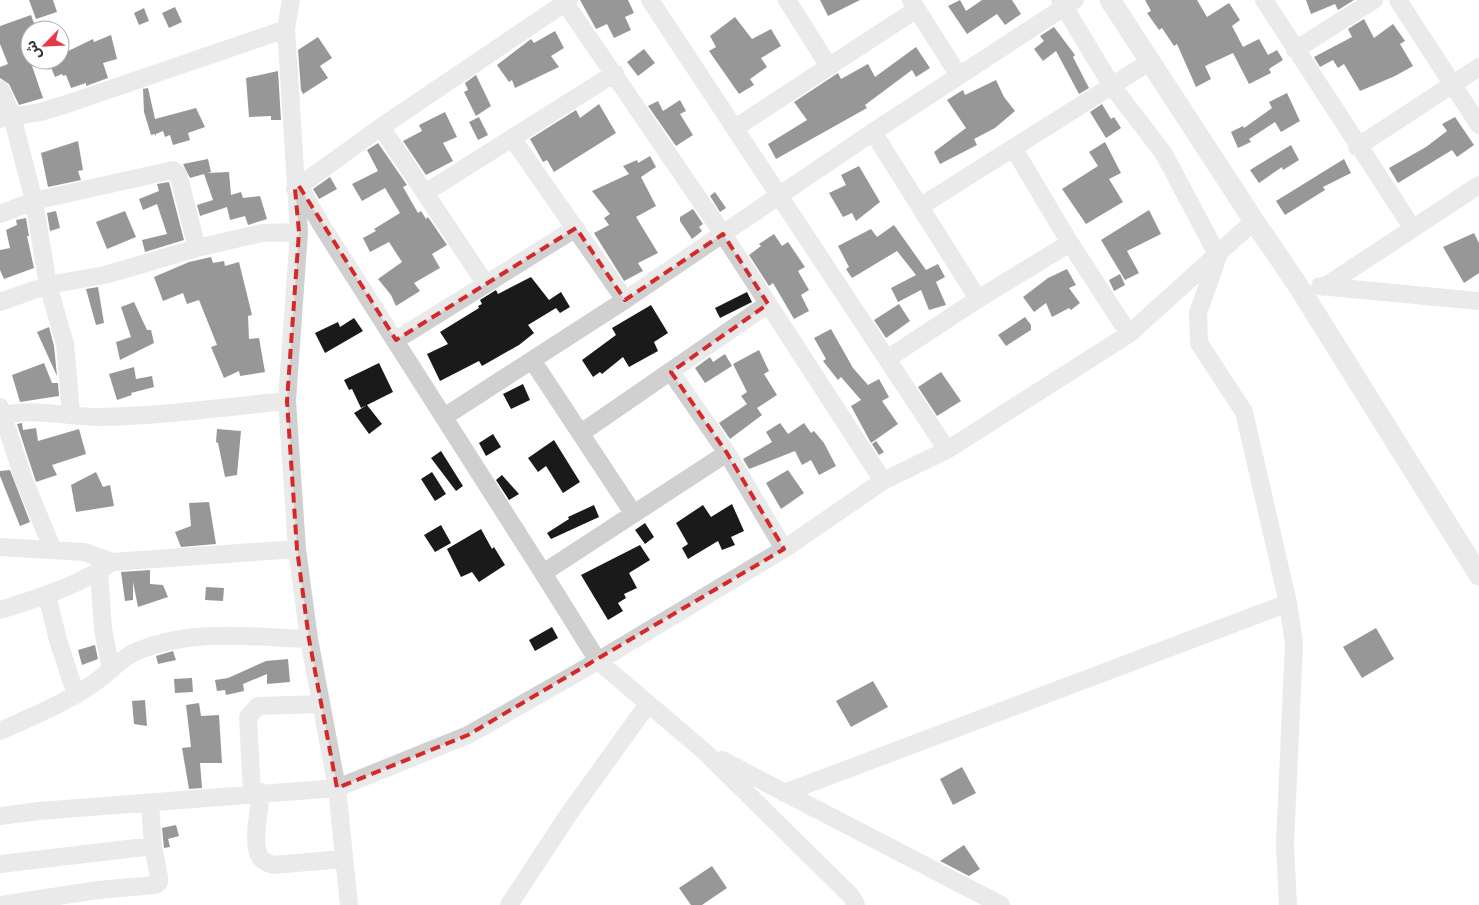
<svg xmlns="http://www.w3.org/2000/svg" width="1479" height="905" font-family="'Noto Sans','Noto Sans Arabic',sans-serif">
	<style>
		.building { fill: #1a1a1a }
		.lines { fill: none; stroke-linecap: round; stroke-linejoin: round }
		.minor { stroke: #d0d0d0; stroke-width: 18 }
		.tertiary { stroke: #d0d0d0; stroke-width: 21 }
		.marked { fill: none; stroke: #d62828; stroke-width: 4; stroke-dasharray: 10 6; stroke-linejoin: round }
	</style>
	<rect width="100%" height="100%" fill="#fff"/>
	<path class="building" d="M29 0H53L57 12 36 19Z
		M580 0H628L634 13 625 17 631 30 614 38 607 24 596 29Z
		M820 0H860L828 16Z
		M960 0 966 11 982 0H1012L1021 14 1005 25 997 14 967 34 948 6Z
		M1145 0H1197L1207 17 1229 3 1240 20 1232 26 1243 47 1259 39 1268 55 1277 50 1283 60 1269 69 1271 73 1249 84 1233 53 1205 66 1211 79 1196 87 1177 44 1174 46 1162 28 1159 30 1147 13 1151 11Z
		M1306 0H1354L1338 10 1335 4 1311 14Z
		M175 7 182 22 169 28 162 13Z
		M144 8 149 21 139 25 134 13Z
		M31 15 36 29 30 30V60L43 98 19 105 9 84 0 78V67L8 64 0 44V26Z
		M735 17 752 39 771 29 781 46 761 58 767 67 750 79 754 85 739 94 709 51 716 47 710 36Z
		M1364 19 1374 38 1393 24 1405 41 1400 44 1413 66 1395 76 1360 91 1344 64 1338 68 1333 60 1320 67 1314 57 1352 37 1348 29Z
		M1054 27 1075 55 1073 57 1089 88 1079 94 1056 51 1043 61 1034 49 1044 41 1040 36Z
		M555 31 564 48 551 56 559 67 515 88 512 80 509 82 497 65 531 39 534 43Z
		M111 35 117 59 103 63 108 78 86 86V83L71 88 66 75 63 76 62 74 55 77 48 60H60V55L93 39 94 42Z
		M318 37 332 58 320 66 328 78 303 94 301 90 298 50Z
		M916 47 930 68 916 77 912 70 865 105 867 108 776 159 768 144 807 120 794 102 838 73 841 79 868 64 875 77Z
		M644 49 655 63 638 76 627 62Z
		M278 71 281 120H271V116L249 117 246 78Z
		M476 75 491 106 476 116 464 92 468 90 465 83Z
		M996 80 1004 97 1015 111 995 128 974 139 977 145 940 164 934 152 966 128 947 100 963 90 965 95Z
		M148 88 155 119 196 108 205 127 188 133 190 140 173 145 170 135 165 137 163 131 156 134V137L155 134 151 135 144 112 143 89Z
		M1287 93 1300 121 1281 132 1275 122 1249 139 1251 142 1238 148 1231 132 1243 126 1244 128 1272 108 1269 102Z
		M680 100 686 111 680 114 693 135 676 146 648 106 658 101 663 111Z
		M599 104 616 133 554 172 547 160 543 162 530 139 576 110 580 118Z
		M1102 104 1111 119 1114 117 1121 128 1106 138 1090 112Z
		M445 112 457 137 443 143 453 161 426 175 403 141 422 131 419 125Z
		M479 117 488 135 478 140 469 122Z
		M1455 117 1474 145 1457 157 1452 150 1398 183 1389 168 1426 147 1447 131 1442 124Z
		M78 141 83 170 78 171 81 180 48 187 41 153Z
		M1105 142 1121 173 1109 179 1123 202 1086 224 1062 189 1098 166 1089 152Z
		M378 143 407 185 403 187 418 213 421 211 426 219 428 217 447 245 432 254 440 268 414 283 420 291 396 306 391 295 378 279 402 262 389 242 370 252 363 238 376 231 374 229 400 213 385 188 362 201 352 184 378 171 367 150Z
		M1291 145 1299 160 1283 170 1282 167 1259 183 1250 170Z
		M650 156 656 167 641 177 656 206 636 217 658 253 638 263 643 271 624 281 594 233 609 225 604 218 610 214 592 191 629 174 623 166 637 160 638 163Z
		M208 159 211 172 207 173 229 172 231 195 241 192 243 198 260 196 267 219 248 225 245 216 230 220 227 207 200 216 201 219 197 205 213 200 204 174 190 178 183 164Z
		M1344 159 1351 173 1323 187 1325 190 1285 215 1276 201Z
		M859 166 880 202 856 221 852 213 843 217 829 193 846 185 841 175Z
		M330 177 337 189 319 199 313 189Z
		M169 182 184 240 145 252 142 240 167 234 157 204 143 210 139 199 159 191 157 184Z
		M715 192 726 208 720 212 710 196Z
		M693 209 703 224 699 227 702 231 692 239 680 221V217Z
		M1149 210 1161 234 1127 251 1139 273 1125 280 1101 240Z
		M56 211 60 228 50 231 47 213Z
		M125 211 136 237 107 249 96 222Z
		M26 218 29 236H27L34 268 4 279 0 270V250L10 248 6 230 17 225 16 220Z
		M894 225 926 270 938 264 945 277 936 282 946 305 929 310 921 290 898 302 891 288 916 275 897 251 852 278 846 269 849 267 838 246 871 229 877 237Z
		M1474 233 1479 243V273L1464 283 1443 247Z
		M774 234 782 246 788 242 805 267 798 271 809 290 801 295 809 311 794 319 773 283 769 286 749 255 761 246 759 244Z
		M211 257 213 263 224 261 225 266 239 262 252 315 248 316 249 339 259 338 265 372 240 376 239 371 224 378 211 347 217 345 199 300 187 304 183 293 163 301 154 277 189 262Z
		M1067 269 1076 285 1069 288 1080 303 1071 310 1069 308 1052 317 1046 303 1034 312 1023 297 1048 278Z
		M1120 274 1125 285 1114 291 1109 280Z
		M531 277 549 300 561 292 570 307 560 313 556 308 528 325 534 333 519 345 482 366 479 361 440 381 427 354 448 344 440 332 479 308 478 306 482 304 480 300 496 290 498 294Z
		M98 287 104 323 96 325 86 289Z
		M747 292 752 302 720 318 715 308Z
		M134 302 147 330H151L154 343 120 360 116 342 131 337 121 307Z
		M899 304 910 321 886 338 874 320Z
		M651 305 668 333 654 342 658 351 629 367 623 357 602 374 600 372 593 377 582 360 616 335 612 328Z
		M1025 317 1031 325V330L1006 346 998 335Z
		M354 318 363 331 325 353 315 333 338 322 340 327Z
		M49 327 54 346 57 376 37 332Z
		M831 329 853 368 868 385 879 379 889 397 882 401 898 424 871 443 851 406 861 400 841 377 838 380 823 361 826 359 814 338Z
		M759 350 769 371 764 374 777 395 757 408 762 415 730 439 719 423 747 404 741 396 747 392 733 364Z
		M725 354 732 366 705 383 695 368 710 357 713 362Z
		M44 363 52 383H58L59 396 20 402 12 375Z
		M379 363 393 392 361 408 352 389 349 390 344 380Z
		M134 367 136 379 152 376 154 387 131 393 132 395 117 400 109 374Z
		M941 372 961 401 937 416 918 387Z
		M523 384 530 400 511 409 503 394Z
		M367 405 382 424 369 434 354 413Z
		M22 423 23 430 36 428 38 441 79 429 86 454 52 465 57 475 36 482 17 424Z
		M780 423 788 434 804 423 811 433 814 431 824 443 836 466 819 475 811 460 802 465 795 451 749 469 743 459 772 442 766 432Z
		M217 429 241 431 237 475 225 477 218 443 216 442Z
		M493 434 501 447 486 456 479 443Z
		M554 440 580 482 563 493 546 466 538 472 528 458Z
		M876 441 884 452 879 455 872 444Z
		M441 451 463 486 456 491 431 458Z
		M10 470 30 522 20 526 0 476V471Z
		M788 470 804 493 781 509 766 483Z
		M96 472 103 487 110 485 114 506 76 512 71 485Z
		M432 472 446 494 435 501 421 479Z
		M502 475 519 494 509 500 496 480Z
		M209 502 216 544 181 547 175 532 191 526 189 503Z
		M732 504 744 531 731 537 735 545 722 550 718 541 688 559 682 548 688 544 676 523 703 505 711 517Z
		M594 505 599 517 551 539 547 533 569 519 568 517Z
		M645 523 654 537 645 544 635 530Z
		M441 525 451 543 435 552 424 535Z
		M481 529 492 549 494 547 505 565 479 582 472 572 461 577 447 549Z
		M640 545 650 560 629 573 637 588 624 594 626 598 618 603 623 611 608 620 581 575Z
		M150 570V584L163 585 168 597 138 607 133 582V600L125 601 121 572Z
		M206 587 224 588 223 601 205 600Z
		M552 627 558 638 535 651 529 640Z
		M1376 628 1394 659 1362 678 1343 647Z
		M95 645 98 659 82 665 78 650Z
		M173 651 176 660 158 664 156 656Z
		M288 659 290 682 267 684V674L243 684 244 691 226 695 225 690 217 691 215 680 228 678 266 661Z
		M192 678 193 692 175 693 174 679Z
		M873 681 888 707 851 727 836 701Z
		M145 700 147 726 134 724 132 701Z
		M199 703 201 716 219 715 222 763H200L202 788 189 789 182 748 191 747 186 705Z
		M962 767 976 793 953 805 940 779Z
		M176 825 179 836 168 839 170 847 164 848 162 828Z
		M964 845 980 869 969 876 940 861Z
		M712 866 727 888 702 905H691L679 888Z"/>
	<g class="lines">
		<path class="minor" d="M563 0 723 234 883 481
			M650 0 947 450
			M787 0 828 65
			M911 0 959 76
			M1060 0 1112 86 1164 154 1218 256 1198 313 1199 343 1244 412 1288 603 1294 643 1285 844 1288 905
			M1264 0 1413 229
			M1398 0 1479 125
			M286 29 291 0
			M1295 50 1374 0
			M0 89 12 116 34 201 48 285 65 344 71 413
			M0 119 40 112 67 104 286 29 299 232 287 401 297 549 309 639 337 788 349 905
			M381 127 485 283
			M735 128 917 9
			M873 132 978 299
			M512 138 625 300
			M1357 147 1479 67
			M1014 149 1070 243 1129 334
			M299 186 322 226 543 573 598 661 784 549 883 481 947 450 1129 334 1254 221
			M295 189 381 127 569 0
			M425 193 615 73
			M921 206 1151 61
			M0 214 34 201 173 170 178 174 197 248 262 233 299 232
			M1320 286 1479 301
			M1324 287 1479 185
			M0 302 48 285 105 275 197 248
			M396 340 576 228
			M887 359 978 299 1070 243
			M532 360 633 513
			M671 372 727 453 784 549
			M0 407 24 480 53 550
			M0 416C34 407 66 417 99 417 162 416 225 407 287 401
			M444 417 625 300 873 132 1075 0
			M581 433 768 304
			M0 547 84 552 112 562
			M99 571 103 629 111 670
			M543 573 727 453
			M47 595 58 640 76 695
			M0 610C38 598 79 586 112 562L297 549
			M0 731C31 717 63 704 91 685 107 675 119 659 137 651 192 628 251 637 309 639
			M722 760 1001 905
			M261 792C260 808 251 844 260 857 263 862 268 863 273 865L344 859
			M252 793 248 717 258 706 321 704
			M784 793 1288 603
			M0 816 39 811 337 788 468 735 598 661 705 752 852 897 856 905
			M0 864 153 846
			M0 905 98 890 155 885 159 882V877L153 846 150 803
			M509 905 568 815 648 704"/>
		<path class="tertiary" d="M1110 0 1254 221 1297 284 1479 575"/>
	</g>
	<path d="M0 0H1479V905H0ZM299 186 396 340 576 228 625 300 723 234 768 304 671 372 727 453 784 549 468 735 337 788 309 639 297 549 287 401 299 232 295 189Z" fill="#fff" fill-opacity=".55" fill-rule="evenodd"/>
	<path class="marked" d="M299 186 396 340 576 228 625 300 723 234 768 304 671 372 727 453 784 549 468 735 337 788 309 639 297 549 287 401 299 232 295 189Z"/>
	<g transform="translate(45 45) rotate(246)"><circle r="24" fill="#ffffff" stroke="#adadad"/>
	<path d="M0-4L9 19L0 12L-9 19Z" fill="#e63946"/>
	<text y="-8" font-size="14" font-weight="bold" text-anchor="middle" fill="#333333">ش</text>
	</g>
</svg>
